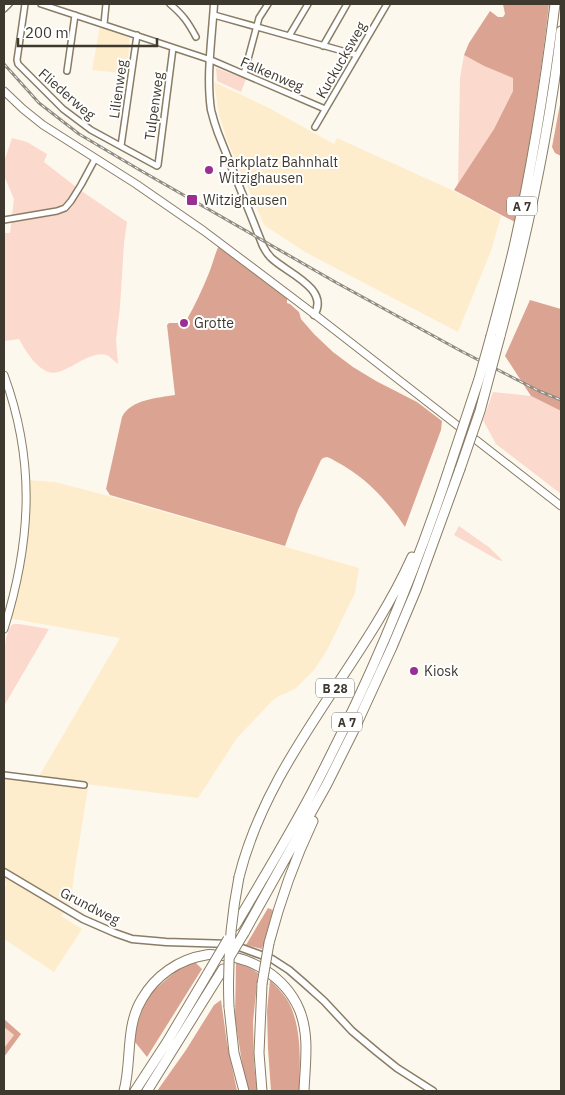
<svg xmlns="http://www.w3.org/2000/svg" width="565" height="1095" font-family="'IBM Plex Sans',sans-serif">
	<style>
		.built { fill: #feedcc }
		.green { fill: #fcd9cd }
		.forest { fill: #dba492 }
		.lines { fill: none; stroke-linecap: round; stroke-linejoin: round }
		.minor-casing { stroke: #897d65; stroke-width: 8 }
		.tertiary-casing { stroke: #897d65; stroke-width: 9 }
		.secondary-casing { stroke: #897d65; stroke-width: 9 }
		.motorway-casing { stroke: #897d65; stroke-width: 11 }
		.minor { stroke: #fff; stroke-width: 5 }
		.tertiary { stroke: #fff; stroke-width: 6 }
		.secondary { stroke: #fff; stroke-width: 7 }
		.motorway { stroke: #fff; stroke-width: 9 }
		.rail-casing { stroke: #918c81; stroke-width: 3 }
		.rail { stroke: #fff; stroke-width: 1; stroke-dasharray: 4; stroke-linecap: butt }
		.motorway-bridge-casing { stroke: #897d65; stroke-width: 11; stroke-linecap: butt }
		.motorway-bridge { stroke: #fff; stroke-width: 9 }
		.poi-dot { fill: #992f91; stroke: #fff; stroke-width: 2 }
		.labels { text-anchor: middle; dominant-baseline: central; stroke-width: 4; stroke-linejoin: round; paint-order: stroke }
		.shield { fill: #fff; stroke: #78746d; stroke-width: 1 }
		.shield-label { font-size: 12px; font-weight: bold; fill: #3e392f }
		.street-label { font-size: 14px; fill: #3e392f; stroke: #fff }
		.poi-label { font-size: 14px; fill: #3e392f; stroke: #fff; text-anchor: start }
	</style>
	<rect width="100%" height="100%" fill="#fdf8ed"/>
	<path class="built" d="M100 26 130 35 128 58H126L124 72 122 71 121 73 92 70Z
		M214 82 269 108 334 144 337 138 454 191 501 216 491 251 458 332 305 252 264 225 227 140 219 114Z
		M27 480 55 482 105 495 359 568 355 593 326 652 314 670 295 689 279 696 272 701 237 738 198 798 38 778 120 638 8 618 18 576Z
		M4 775 88 788 74 874 71 902 61 916 82 929 54 972 4 939V889L7 883 4 881Z"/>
	<path class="green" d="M464 55 484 66 513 78V91L494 129 458 185 460 78Z
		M216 68 246 79 241 92 217 81Z
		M12 138 27 142 47 154 44 162 80 190 127 222 124 243 120 307 116 340 118 364C115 362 110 356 106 355 100 353 92 356 87 358 77 362 69 369 58 372 41 377 26 352 19 339L4 341V233H10L14 199 5 178 4 171V162Z
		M493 392 531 396 561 411V494L496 444 483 420Z
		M459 526 490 548 503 561 498 560 454 535Z
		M13 624H19L49 629 4 706C4 689 0 634 13 624Z
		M4 1027 14 1035 4 1048Z"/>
	<path class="forest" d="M503 4H549C541 77 529 150 515 222L454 190 494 129 513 91V78L484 66 464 55 469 43 490 11 498 17H503L505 14Z
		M561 99V156L555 153 552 147Z
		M220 243 287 294V303L290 304 299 312 301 319 314 334 333 352 353 367 376 381 417 402 442 421 441 430 405 527C389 503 369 481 344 466 338 463 333 459 327 457L323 458 321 460 298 510 285 546 110 495 106 489 122 417C131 399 158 398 175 395L167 325 169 323H183L186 321C195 305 202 290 209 273 213 263 215 253 220 243Z
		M530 300 561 309V411L531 396 505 356Z
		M268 908 273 910 262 949 246 945Z
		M195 962 202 969 147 1057 135 1042 136 1029 143 1007 153 991 176 971Z
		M236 963 248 967 258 973 253 1022 254 1063 257 1091H249L243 1069 235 1018Z
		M270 980C277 987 287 997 291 1007 302 1034 300 1063 299 1091H271L268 1049 267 1011Z
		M221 1000 227 1043 237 1091H157L186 1050 214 1005Z
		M4 1019 21 1034 4 1057V1048L14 1035 4 1027Z"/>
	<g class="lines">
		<defs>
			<path id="minor" d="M25 4 17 60 18 64 63 109 91 130 157 166 158 165 173 48
				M41 4 211 60 325 109
				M170 4C183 15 188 22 196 37
				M4 9 9 4
				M214 15 357 55
				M104 24 106 4
				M289 36 308 4
				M323 46 347 4
				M67 71 75 15
				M244 74 259 18 268 4
				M315 127 387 4
				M121 146 137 35
				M4 220 57 211 65 208 71 201 81 185 95 159
				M4 775 84 785"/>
			<path id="tertiary" d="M214 4C212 38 206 76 211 110 213 118 215 125 218 133L263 246C266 252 269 257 275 261 289 273 330 290 314 315
				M4 872 83 919 115 933 132 939 166 942 231 944 272 959 289 970 304 983 324 1001 352 1031 377 1052 397 1068 433 1091"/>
			<path id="secondary" d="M4 91 23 109 43 125 136 184 204 231 318 317 561 506
				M4 375C36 462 31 542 4 629"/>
			<path id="motorway" d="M491 336C499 306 507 277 514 247 532 167 545 85 555 4
				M500 336C527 236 549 134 561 31
				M239 877C269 757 362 668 412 557
				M235 926C261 882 287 839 311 794 366 689 413 579 450 466
				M244 933 327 784 353 732 392 647 416 590 460 469
				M269 943C280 901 294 861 313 821
				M262 984 259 1053 262 1091
				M229 1007 234 1053 244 1091
				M124 1091C132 1061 125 1026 142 999 155 976 179 959 206 955 209 954 213 955 217 955 251 956 285 977 299 1009 310 1035 305 1064 304 1091
				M135 1091 167 1042 208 973
				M147 1091 223 969"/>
		</defs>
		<use href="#minor" class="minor-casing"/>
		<use href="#tertiary" class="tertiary-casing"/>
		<use href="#secondary" class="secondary-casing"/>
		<use href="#motorway" class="motorway-casing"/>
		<use href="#minor" class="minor"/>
		<use href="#tertiary" class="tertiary"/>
		<use href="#secondary" class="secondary"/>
		<use href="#motorway" class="motorway"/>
		<defs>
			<path id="rail" d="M4 64 39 103 79 134 138 169 337 283 461 351 539 391 561 400"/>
		</defs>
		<use href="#rail" class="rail-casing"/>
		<use href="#rail" class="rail"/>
		<defs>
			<path id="motorway-bridge" d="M450 466 479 379 491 336
				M460 469 480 411 500 336
				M229 958 244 933
				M208 973 228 939
				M262 984 269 943
				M229 1007C227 961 230 923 239 877"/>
		</defs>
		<use href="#motorway-bridge" class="motorway-bridge-casing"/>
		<use href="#motorway-bridge" class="motorway-bridge"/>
	</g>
	<g class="poi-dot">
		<circle cx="209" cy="170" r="5"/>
		<rect x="186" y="194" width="12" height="12" rx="2.5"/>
		<circle cx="184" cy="323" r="5"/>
		<circle cx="414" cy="671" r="5"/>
	</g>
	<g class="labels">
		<g class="shield">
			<rect x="507" y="196.5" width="30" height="19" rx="4"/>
			<rect x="316" y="678.5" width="38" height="19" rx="4"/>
			<rect x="332" y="712.5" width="30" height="19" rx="4"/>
		</g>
		<g class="shield-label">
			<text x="522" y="206">A 7</text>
			<text x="335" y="688">B 28</text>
			<text x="347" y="722">A 7</text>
		</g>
		<g class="street-label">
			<text transform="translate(341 60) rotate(-60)">Kuckucksweg</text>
			<text transform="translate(272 74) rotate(23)">Falkenweg</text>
			<text transform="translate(118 89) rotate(-82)">Lilienweg</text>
			<text transform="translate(67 94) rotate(41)">Fliederweg</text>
			<text transform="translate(154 106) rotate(-82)">Tulpenweg</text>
			<text transform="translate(90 906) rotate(27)">Grundweg</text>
		</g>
		<g class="poi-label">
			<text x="219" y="162">Parkplatz Bahnhalt<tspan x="219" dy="16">Witzighausen</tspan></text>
			<text x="203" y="200">Witzighausen</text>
			<text x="194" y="323">Grotte</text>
			<text x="424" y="671">Kiosk</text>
		</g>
	</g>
	<rect width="565" height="1095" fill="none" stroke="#3e392f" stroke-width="10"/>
	<path d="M18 38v8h139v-8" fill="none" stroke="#3e392f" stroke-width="2.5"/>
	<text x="25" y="38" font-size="15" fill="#3e392f" stroke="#ffffff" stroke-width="4" paint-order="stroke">200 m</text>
</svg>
